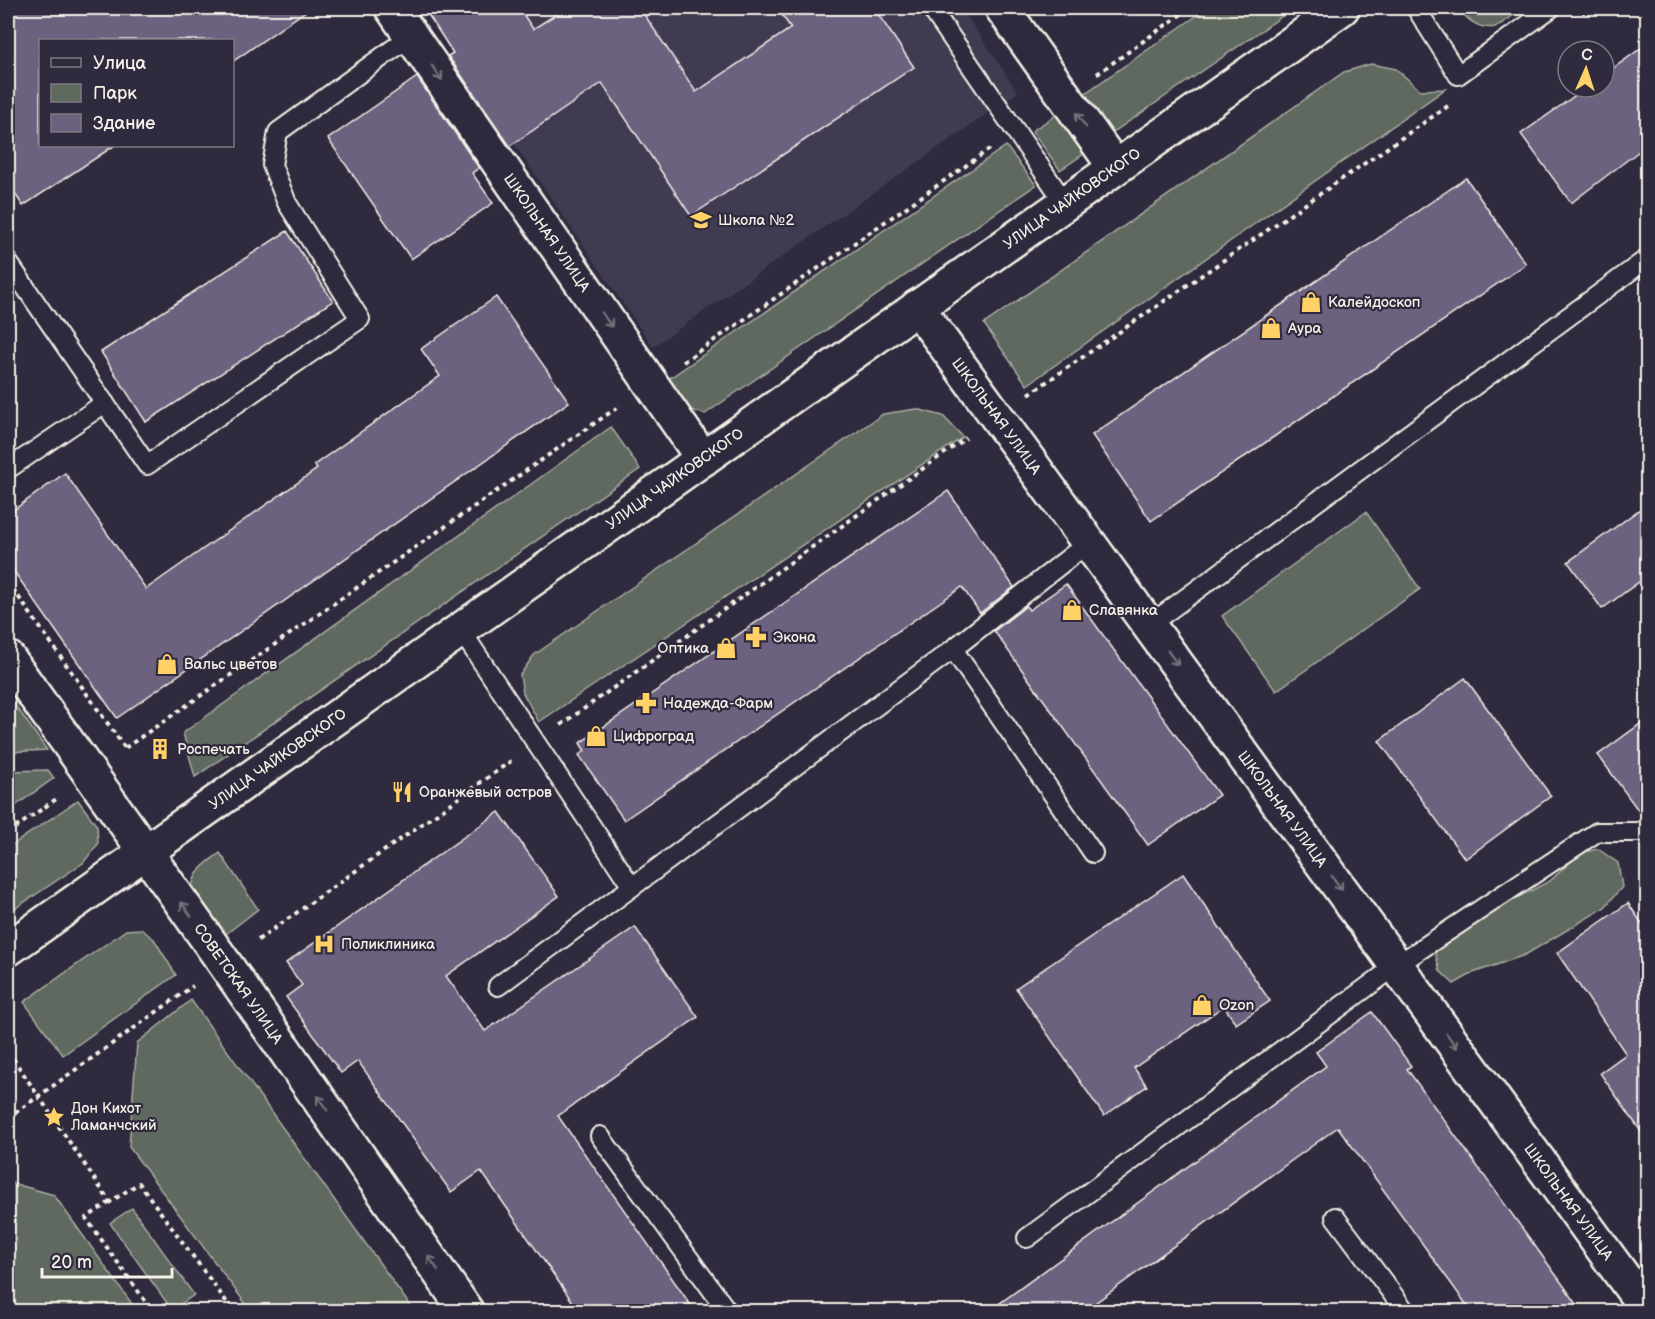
<svg xmlns="http://www.w3.org/2000/svg" width="1655" height="1319" font-family="'Balsamiq Sans',sans-serif">
	<style>
		.built { fill: #413b51 }
		.green { fill: #5e695e; stroke: #a9ada3; stroke-width: 1.5 }
		.building { fill: #6c6280; stroke: #f4f1e8; stroke-width: 1.5 }
		.lines { fill: none; stroke-linecap: round; stroke-linejoin: round }
		.service-casing { stroke: #f4f1e8; stroke-width: 22 }
		.minor-casing { stroke: #f4f1e8; stroke-width: 38 }
		.tertiary-casing { stroke: #f4f1e8; stroke-width: 38 }
		.path { stroke: #f4f1e8; stroke-width: 4; stroke-dasharray: 4.5 4.5; stroke-linecap: butt }
		.service { stroke: #2f2a3d; stroke-width: 18 }
		.minor { stroke: #2f2a3d; stroke-width: 33 }
		.tertiary { stroke: #2f2a3d; stroke-width: 33 }
		.oneway { stroke: #747079 }
		.labels { text-anchor: middle; dominant-baseline: central; stroke-width: 4.5; stroke-linejoin: round; paint-order: stroke }
		.street-label { font-size: 15px; fill: #f4f1e8; stroke: #2f2a3d }
		.poi-label { font-size: 15px; fill: #f4f1e8; stroke: #2f2a3d; text-anchor: start }
	</style>
	<rect width="100%" height="100%" fill="#2f2a3d"/>
	<filter id="ink" filterUnits="userSpaceOnUse"><feTurbulence type="fractalNoise" baseFrequency=".0167" numOctaves="2"/><feDisplacementMap in="SourceGraphic" scale="12" xChannelSelector="R" yChannelSelector="G"/><feConvolveMatrix kernelMatrix="1 2 1 2 8 2 1 2 1" color-interpolation-filters="sRGB"/></filter>
	<g filter="url(#ink)">
		<path class="built" d="M421 8H961L1018 92 653 347Z"/>
		<path class="green" d="M1208 8H1294L1112 133 1084 94Z
			M1460 8H1523C1515 13 1504 24 1495 27 1481 30 1465 20 1460 8Z
			M1371 64 1396 69 1420 90 1445 89 1027 385 984 324 1344 72Z
			M1065 109 1091 149 1060 170 1032 131Z
			M1006 146 1036 185 705 414 683 408 667 380Z
			M916 409 943 416 963 437 539 722 523 693 520 675 534 655 883 414Z
			M611 427 640 469 195 777 183 733Z
			M1366 512 1420 589 1276 691 1222 616Z
			M8 695 47 750 8 752Z
			M48 770 54 778 8 811V771Z
			M78 800 97 826 98 844 83 863 8 913V848Z
			M1598 849 1618 863 1622 887 1604 908 1525 955 1473 973 1454 984 1440 971 1435 952 1472 921 1550 881 1580 853Z
			M220 853 258 909 222 937 191 893C193 872 203 865 220 853Z
			M141 929 154 939 176 975 63 1055 24 1002 126 930Z
			M191 1000 414 1311H251L129 1147 137 1043Z
			M8 1182 54 1195 137 1311H8Z
			M132 1208 194 1295 172 1310 110 1223Z"/>
		<path class="building" d="M8 8H310L232 62V40H40V146H114L23 206 8 183Z
			M424 8H519L533 29 566 8H640L696 92 791 28 777 8H874L914 67 691 216 602 83 510 146 448 56 453 53Z
			M1647 44V145L1571 203 1521 134 1587 87H1604V75Z
			M417 77 479 168 472 173 493 203 411 259 328 139Z
			M1466 178 1526 264 1151 521 1092 435Z
			M287 231 333 301 146 422 101 352Z
			M496 297 569 402 117 718 8 563V514L65 473 146 589 317 469 314 465 440 376 421 349Z
			M948 491 1014 587 980 613 962 587 624 820 579 755 585 751 580 743Z
			M1647 504V576L1602 609 1568 562Z
			M1066 584 1219 795 1148 845 994 631 1026 606 1029 610Z
			M1465 678 1551 796 1465 859 1379 741Z
			M1647 719V816L1643 817 1598 755Z
			M499 812 559 896 446 976 485 1031 635 927 698 1017 558 1116 695 1311H579L481 1171 451 1192 358 1061 341 1073 286 997 302 985 286 963Z
			M1183 874 1270 1001 1236 1024 1224 1006 1134 1068 1147 1086 1104 1116 1016 988Z
			M1628 903 1647 931V1140L1600 1073 1626 1054 1557 953Z
			M1372 1012 1411 1066 1407 1069 1582 1311H1471L1338 1127 1084 1311H989L1326 1066 1316 1052Z"/>
		<g class="lines">
			<defs>
				<path id="service" d="M931 8 1065 203
					M1416 8 1458 75 1551 8
					M8 262 147 465 360 319 287 203 272 165 278 132 411 36
					M8 469 105 403
					M1149 625 1648 258
					M460 629 632 887 953 649 1093 853
					M953 649 1089 542
					M498 986 632 887
					M600 1136 728 1312
					M1335 1217 1406 1312
					M1027 1238 1397 965 1597 832H1640L1648 827"/>
				<g id="minor">
					<path id="s1" d="M392 8 703 459"/>
					<path d="M1002 8 1115 167"/>
					<path id="s2" d="M917 307 1648 1311"/>
					<path id="s3" d="M8 658 225 964 467 1312"/>
				</g>
				<g id="tertiary">
					<path id="s4" d="M8 949 1342 8"/>
				</g>
			</defs>
			<use href="#service" class="service-casing"/>
			<use href="#minor" class="minor-casing"/>
			<use href="#tertiary" class="tertiary-casing"/>
			<path class="path" d="M1582 13 1590 8
				M1097 74 1190 8
				M683 362 990 149
				M1029 394 1448 106
				M8 582 125 748
				M561 725 966 438
				M125 748 621 405
				M8 833 59 797
				M258 940 511 761
				M8 1051 110 1202 139 1183 234 1312
				M8 1118 193 986
				M110 1202 86 1218 153 1312"/>
			<use href="#service" class="service"/>
			<use href="#minor" class="minor"/>
			<use href="#tertiary" class="tertiary"/>
		</g>
		<defs><path id="oneway-shaft" d="M-6 0H5M1.5-3L5.5 0L1.5 3" fill="none" stroke-width="1.6" stroke-linecap="round" stroke-linejoin="round" transform="scale(1.5)"/></defs>
		<g class="oneway">
			<use href="#oneway-shaft" transform="translate(437 73) rotate(55)"/>
			<use href="#oneway-shaft" transform="translate(1081 120) rotate(-125)"/>
			<use href="#oneway-shaft" transform="translate(607 320) rotate(55)"/>
			<use href="#oneway-shaft" transform="translate(1173 658) rotate(54)"/>
			<use href="#oneway-shaft" transform="translate(1337 883) rotate(54)"/>
			<use href="#oneway-shaft" transform="translate(186 909) rotate(-126)"/>
			<use href="#oneway-shaft" transform="translate(1452 1041) rotate(54)"/>
			<use href="#oneway-shaft" transform="translate(322 1103) rotate(-125)"/>
			<use href="#oneway-shaft" transform="translate(433 1263) rotate(-125)"/>
		</g>
	</g>
	<defs>
		<symbol id="school-bare" viewBox="-9 -9 18 18"><path d="M0-5L7-2L0 1L-7-2ZM-4 1L0 2.5L4 1V4Q0 6-4 4Z" fill="#ffd166" stroke="#2f2a3d" stroke-width="2.5" paint-order="stroke"/></symbol>
		<symbol id="shop-bare" viewBox="-9 -9 18 18"><path d="M-5-2.5h2.3a2.7 3.5 0 0 1 5.4 0H5L5.5 6h-11ZM-1.5-2.5h3a1.5 2.3 0 0 0-3 0Z" fill="#ffd166" stroke="#2f2a3d" stroke-width="2.5" paint-order="stroke"/></symbol>
		<symbol id="pharmacy-bare" viewBox="-9 -9 18 18"><path d="M-2-6h4v4h4v4h-4v4h-4v-4h-4v-4h4Z" fill="#ffd166" stroke="#2f2a3d" stroke-width="2.5" paint-order="stroke"/></symbol>
		<symbol id="building-bare" viewBox="-9 -9 18 18"><path d="M-4-6H4V6H1V3H-1V6H-4ZM-2.5-4.3h1.7v1.8h-1.7ZM.8-4.3h1.7v1.8H.8ZM-2.5-1h1.7V.8h-1.7ZM.8-1h1.7V.8H.8Z" fill="#ffd166" stroke="#2f2a3d" stroke-width="2.5" paint-order="stroke"/></symbol>
		<symbol id="restaurant-bare" viewBox="-9 -9 18 18"><path d="M-5-6h1v4h1v-4h1v4h1v-4h1v5L-1.5 .5V6h-2V.5L-5-1ZM5-6V6H3V1.5H1.5Q1.5-4 5-6Z" fill="#ffd166" stroke="#2f2a3d" stroke-width="2.5" paint-order="stroke"/></symbol>
		<symbol id="hospital-bare" viewBox="-9 -9 18 18"><path d="M-5-5h3v3.5h4V-5h3V5h-3V1.5h-4V5h-3Z" fill="#ffd166" stroke="#2f2a3d" stroke-width="2.5" paint-order="stroke"/></symbol>
		<symbol id="sight-bare" viewBox="-9 -9 18 18"><path d="M0-6L1.8-2.2L6-1.7L2.9 1.2L3.7 5.4L0 3.3L-3.7 5.4L-2.9 1.2L-6-1.7L-1.8-2.2Z" fill="#ffd166" stroke="#2f2a3d" stroke-width="2.5" paint-order="stroke"/></symbol>
	</defs>
	<g fill-rule="evenodd">
		<use href="#school-bare" x="686" y="205" width="30" height="30"/>
		<use href="#shop-bare" x="1296" y="287" width="30" height="30"/>
		<use href="#shop-bare" x="1256" y="313" width="30" height="30"/>
		<use href="#shop-bare" x="1057" y="595" width="30" height="30"/>
		<use href="#pharmacy-bare" x="741" y="622" width="30" height="30"/>
		<use href="#shop-bare" x="711" y="633" width="30" height="30"/>
		<use href="#shop-bare" x="152" y="649" width="30" height="30"/>
		<use href="#pharmacy-bare" x="631" y="688" width="30" height="30"/>
		<use href="#shop-bare" x="581" y="721" width="30" height="30"/>
		<use href="#building-bare" x="145" y="734" width="30" height="30"/>
		<use href="#restaurant-bare" x="387" y="777" width="30" height="30"/>
		<use href="#hospital-bare" x="309" y="929" width="30" height="30"/>
		<use href="#shop-bare" x="1187" y="990" width="30" height="30"/>
		<use href="#sight-bare" x="39" y="1102" width="30" height="30"/>
	</g>
	<g class="labels">
		<g class="street-label">
			<text stroke="none"><textPath href="#s4" startOffset="1302">УЛИЦА ЧАЙКОВСКОГО</textPath></text>
			<text stroke="none"><textPath href="#s1" startOffset="273">ШКОЛЬНАЯ УЛИЦА</textPath></text>
			<text stroke="none"><textPath href="#s2" startOffset="135">ШКОЛЬНАЯ УЛИЦА</textPath></text>
			<text stroke="none"><textPath href="#s4" startOffset="816">УЛИЦА ЧАЙКОВСКОГО</textPath></text>
			<text stroke="none"><textPath href="#s4" startOffset="330">УЛИЦА ЧАЙКОВСКОГО</textPath></text>
			<text stroke="none"><textPath href="#s2" startOffset="621">ШКОЛЬНАЯ УЛИЦА</textPath></text>
			<text stroke="none"><textPath href="#s3" startOffset="399">СОВЕТСКАЯ УЛИЦА</textPath></text>
			<text stroke="none"><textPath href="#s2" startOffset="1107">ШКОЛЬНАЯ УЛИЦА</textPath></text>
		</g>
		<g class="poi-label">
			<text x="718" y="220">Школа №2</text>
			<text x="1328" y="302">Калейдоскоп</text>
			<text x="1288" y="328">Аура</text>
			<text x="1089" y="610">Славянка</text>
			<text x="773" y="637">Экона</text>
			<text x="709" y="648" text-anchor="end">Оптика</text>
			<text x="184" y="664">Вальс цветов</text>
			<text x="663" y="703">Надежда-Фарм</text>
			<text x="613" y="736">Цифроград</text>
			<text x="177" y="749">Роспечать</text>
			<text x="419" y="792">Оранжевый остров</text>
			<text x="341" y="944">Поликлиника</text>
			<text x="1219" y="1005">Ozon</text>
			<text x="71" y="1108">Дон Кихот<tspan x="71" dy="17">Ламанчский</tspan></text>
		</g>
	</g>
	<rect width="1655" height="1319" fill="none" stroke="#2f2a3d" stroke-width="30"/>
	<rect x="15" y="15" width="1625" height="1289" fill="none" stroke="#f4f1e8" stroke-width="2" filter="url(#ink)"/>
	<rect x="39" y="39" width="195" height="108" fill="#2f2a3d" stroke="#7e7a81" stroke-width="1.5"/>
	<rect x="51" y="58" width="30" height="9" fill="#2f2a3d" stroke="#7e7a81" stroke-width="1.5"/>
	<text x="93" y="69" font-size="18" fill="#f4f1e8">Улица</text>
	<rect x="51" y="84" width="30" height="18" fill="#5e695e" stroke="#7e7a81" stroke-width="1.5"/>
	<text x="93" y="99" font-size="18" fill="#f4f1e8">Парк</text>
	<rect x="51" y="114" width="30" height="18" fill="#6c6280" stroke="#7e7a81" stroke-width="1.5"/>
	<text x="93" y="129" font-size="18" fill="#f4f1e8">Здание</text>
	<g transform="translate(1586 69) rotate(3)"><circle r="28" fill="#2f2a3d" stroke="#7e7a81" stroke-width="1.5"/>
	<path d="M0-4.5L10 22L0 15L-10 22Z" fill="#ffd166"/>
	<text y="-9" font-size="16" font-weight="bold" text-anchor="middle" fill="#f4f1e8">С</text>
	</g>
	<path d="M42 1268v9h130v-9" fill="none" stroke="#f4f1e8" stroke-width="3"/>
	<text x="51" y="1268" font-size="18" fill="#f4f1e8" stroke="#2f2a3d" stroke-width="4.5" paint-order="stroke">20 m</text>
</svg>
